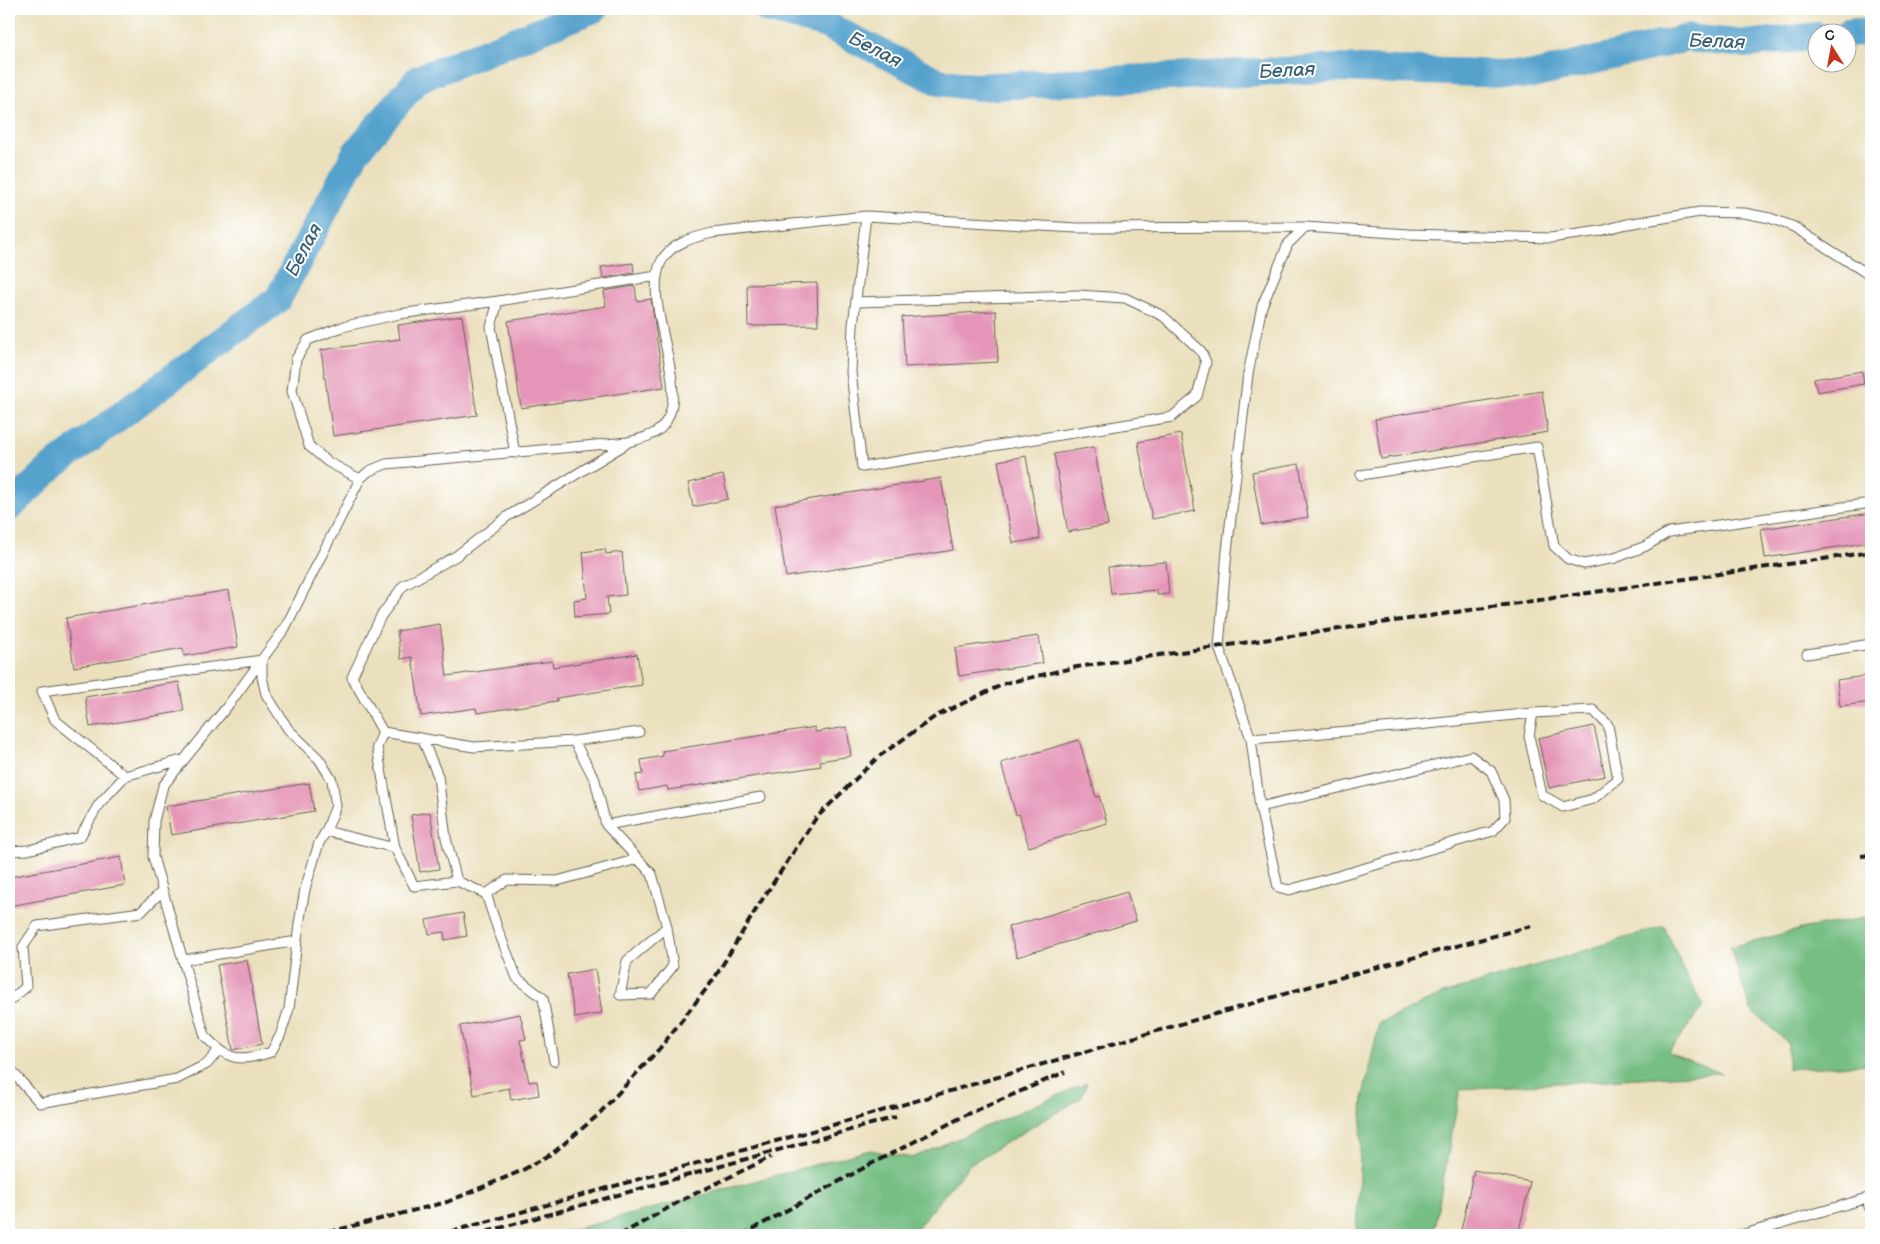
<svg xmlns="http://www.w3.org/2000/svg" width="1880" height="1244" font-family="'Balsamiq Sans',sans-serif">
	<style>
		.forest { fill: #76be84; stroke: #496d50 }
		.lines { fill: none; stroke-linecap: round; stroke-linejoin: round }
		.river { stroke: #54a2cd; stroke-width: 28 }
		.building { fill: #e596b8 }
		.service-casing { stroke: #646154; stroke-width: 11 }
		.service { stroke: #fff; stroke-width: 9 }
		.rail { stroke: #1c1c1c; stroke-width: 4; stroke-dasharray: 8 4; stroke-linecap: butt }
		.labels { text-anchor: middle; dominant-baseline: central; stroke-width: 4; stroke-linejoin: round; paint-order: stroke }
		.water-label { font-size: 19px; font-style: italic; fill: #385f74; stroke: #fff }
	</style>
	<rect width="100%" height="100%" fill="#fff"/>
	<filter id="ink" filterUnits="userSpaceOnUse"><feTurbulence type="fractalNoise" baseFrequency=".02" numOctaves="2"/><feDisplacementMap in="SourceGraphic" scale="10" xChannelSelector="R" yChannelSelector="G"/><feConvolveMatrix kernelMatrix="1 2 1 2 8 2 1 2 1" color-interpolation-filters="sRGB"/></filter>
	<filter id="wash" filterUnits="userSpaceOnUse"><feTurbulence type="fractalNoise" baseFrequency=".0096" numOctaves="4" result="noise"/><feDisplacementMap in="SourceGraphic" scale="20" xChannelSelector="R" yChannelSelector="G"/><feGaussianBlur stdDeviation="1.12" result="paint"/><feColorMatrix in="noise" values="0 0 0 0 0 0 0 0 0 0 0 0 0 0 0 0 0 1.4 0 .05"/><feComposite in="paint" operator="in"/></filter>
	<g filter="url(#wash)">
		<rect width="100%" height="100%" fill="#ebe0bd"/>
		<path class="forest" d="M1871 917V1064L1788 1069V1043L1751 1010 1730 947 1805 928Z
			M1664 926 1690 983 1704 1005 1668 1053 1721 1073 1460 1089 1433 1235H1356L1363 1096 1379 1023 1443 994Z
			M1087 1083 1081 1098 970 1164 911 1235H554L870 1150 912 1158Z"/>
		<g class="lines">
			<path class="river" d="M767 9 824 24 939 82 976 87 1340 68 1533 75 1688 38 1746 44 1818 36
				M1848 33 1859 32 1871 34
				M9 508 53 466 278 299 356 152 418 79 594 9"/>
		</g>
		<g id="blocks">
			<path class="building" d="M633 263 634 273 603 278 601 267Z
				M817 283 818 325 748 326 747 285Z
				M635 286 637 301 651 299 664 387 521 408 508 321 606 306 604 291Z
				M996 311 998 362 905 367 902 317Z
				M462 316 477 415 333 436 321 350 400 339 398 325Z
				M1862 371 1864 384 1817 392 1814 379Z
				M1542 391 1548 432 1381 459 1375 419Z
				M1181 434 1195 511 1152 519 1138 442Z
				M1094 447 1108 525 1068 532 1054 454Z
				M1026 456 1040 539 1013 543 998 461Z
				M1299 464 1308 517 1261 525 1252 472Z
				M723 475 728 499 693 507 688 483Z
				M941 478 953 550 786 577 775 505Z
				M1871 513V542L1765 558 1761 529Z
				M605 549 606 554 622 552 626 595 607 597 609 614 575 617 574 600 587 598 583 552Z
				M1166 562 1169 594 1157 595V590L1111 594 1108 567Z
				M229 590 238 647 184 656 183 648 74 667 66 618Z
				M440 624 447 676 552 661 553 667 637 654 642 685 557 698V701L477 713 476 708 421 716 412 657 401 659 397 631Z
				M1039 636 1043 663 959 676 955 648Z
				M1871 675V702L1840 706 1837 680Z
				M179 682 184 711 90 727 85 697Z
				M1594 726 1605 776 1549 788 1538 738Z
				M815 727V732L847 727 851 756 820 761 821 766 668 790 667 786 639 791 636 775 643 774 641 760 663 756 662 751Z
				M1079 740 1096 797 1099 796 1107 823 1029 847 1019 814 1016 815 1001 763Z
				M309 783 314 811 171 835 166 806Z
				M430 812 439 869 420 872 411 815Z
				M121 857 125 885 9 906V877Z
				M1127 892 1136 921 1017 957 1008 927Z
				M463 913 467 936 445 940 444 932 429 934 426 920Z
				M247 960 262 1044 233 1050 217 965Z
				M595 969 602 1013 575 1018 567 974Z
				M520 1014 526 1039 520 1040 529 1082 537 1081 539 1095 511 1100 509 1088 474 1095 460 1026Z
				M1474 1170 1530 1182 1518 1235H1460Z"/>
		</g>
	</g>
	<g filter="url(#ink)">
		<use href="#blocks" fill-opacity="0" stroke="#646154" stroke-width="1"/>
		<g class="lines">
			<defs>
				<path id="service" d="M856 302 1078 295 1125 298 1163 316 1201 351 1206 362 1197 396 1172 417 862 467 851 372 853 325 866 216
					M626 444 508 516 456 556 403 586 381 616 352 677 383 732 474 747 574 741 639 732
					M515 453 491 327 498 301 657 276
					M1361 475 1537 447 1554 546 1568 559 1584 564 1615 558 1646 546 1669 532 1871 503
					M360 479 328 462 309 446 292 391 296 359 308 340 342 327 399 314 498 301
					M1807 654 1871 644
					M262 660V677L266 694 288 729 319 759 332 780 336 806 326 831 319 843 305 889 299 924 289 1009 280 1036 271 1052C239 1062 228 1061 205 1036L153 857 154 821 163 786 230 703 285 628 360 479 369 471 386 464 628 442C639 439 651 437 660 429 697 394 640 307 661 262 669 244 695 237 712 233L866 216 1077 228 1305 227 1409 234 1550 238 1600 231 1627 224 1700 212 1744 213 1770 218 1794 227 1871 276
					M383 732 377 747 395 848 414 886 457 881
					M422 738 438 776 446 838 457 881 486 894 498 930 517 978 543 998 554 1061
					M1251 739 1418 725 1533 713 1593 710 1608 725 1618 779 1593 799 1563 807 1542 795 1529 736 1533 713
					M574 741 595 780 606 825 652 874 667 927 673 966 651 994 620 995 627 961 667 927
					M125 776 55 720 42 691 262 660
					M1260 807 1471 756 1491 771 1504 800 1505 818 1493 831 1289 890 1278 887 1260 807 1251 739 1219 647 1227 551 1248 374 1262 306 1288 244 1305 227
					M606 825 761 797
					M326 831 395 848
					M9 851 28 850 80 837 99 804 125 776 185 759
					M486 894 507 880 557 881 638 859
					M183 960 297 941
					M9 1001 26 987 23 947 37 926 141 912 162 891
					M9 1068 40 1103 177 1079 207 1064 218 1051
					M1867 1198 1871 1215
					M1741 1235 1871 1197"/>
			</defs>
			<use href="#service" class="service-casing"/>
			<use href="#service" class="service"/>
			<path class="rail" d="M1861 856 1871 855
				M317 1235 447 1202 521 1171 553 1153 597 1116 660 1048 714 979 760 903 816 818 878 757 936 716 1006 683 1077 667 1871 552
				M439 1235 819 1129 1360 972 1531 926
				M475 1235 896 1117
				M620 1235 684 1199 771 1157
				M742 1235 869 1165 966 1115 1065 1072"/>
		</g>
	</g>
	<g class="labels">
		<g class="water-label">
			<text transform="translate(1717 42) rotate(2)">Белая</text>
			<text transform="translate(875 50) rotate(27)">Белая</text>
			<text transform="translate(1287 71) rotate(-3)">Белая</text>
			<text transform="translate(304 250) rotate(-62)">Белая</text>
		</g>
	</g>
	<rect width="1880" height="1244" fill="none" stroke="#fff" stroke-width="30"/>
	<g transform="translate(1832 48) rotate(349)"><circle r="24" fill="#ffffff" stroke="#a4a4a4"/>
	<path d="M0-4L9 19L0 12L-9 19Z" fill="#c8321e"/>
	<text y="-8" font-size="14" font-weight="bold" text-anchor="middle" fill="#1c1c1c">С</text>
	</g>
</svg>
